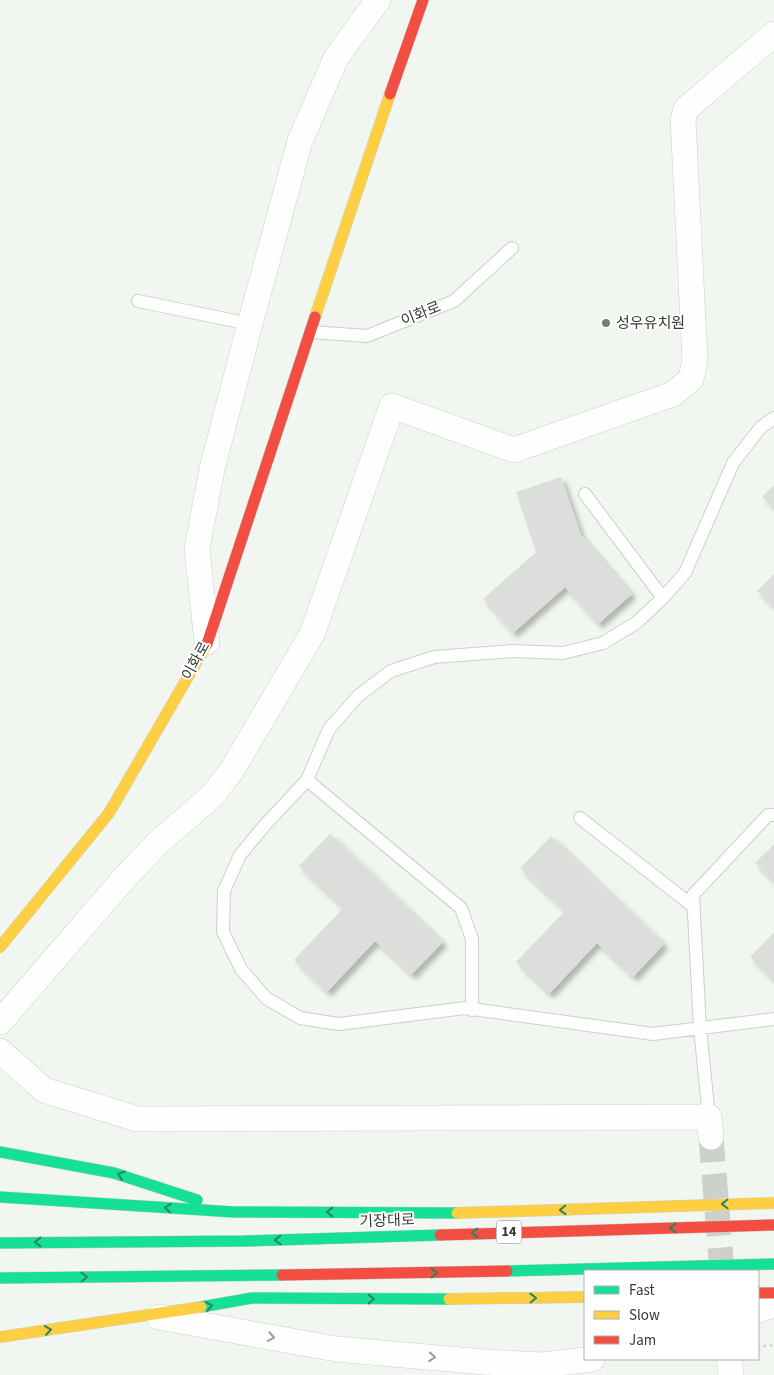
<svg xmlns="http://www.w3.org/2000/svg" width="774" height="1375" font-family="'Source Sans 3','Noto Sans KR',sans-serif">
	<style>
		.building { fill: #dbdeda; filter: url(#shadow) }
		.lines { fill: none; stroke-linecap: round; stroke-linejoin: round }
		.street-tunnel { stroke: #cdd0cb; stroke-width: 25; stroke-dasharray: 25 12; stroke-linecap: butt }
		.lane-casing { stroke: #ccd0cb; stroke-width: 14 }
		.street-casing { stroke: #ccd0cb; stroke-width: 26 }
		.fast-casing { stroke: #ccd0cb; stroke-width: 12 }
		.slow-casing { stroke: #ccd0cb; stroke-width: 12 }
		.jam-casing { stroke: #ccd0cb; stroke-width: 12 }
		.path { stroke: #d7d7d6; stroke-width: 3; stroke-dasharray: 2.5 4; stroke-linecap: butt }
		.lane { stroke: #fdfefd; stroke-width: 12 }
		.street { stroke: #fdfefd; stroke-width: 25 }
		.fast { stroke: #16e098; stroke-width: 11 }
		.slow { stroke: #ffcf43; stroke-width: 11 }
		.jam { stroke: #f24e42; stroke-width: 11 }
		.oneway { stroke: #288562 }
		.oneway2 { stroke: #9a9c9a }
		.poi-dot { fill: #787c77; stroke: #fff; stroke-width: 2 }
		.labels { text-anchor: middle; dominant-baseline: central; stroke-width: 4; stroke-linejoin: round; paint-order: stroke }
		.shield { fill: #fff; stroke: #737572; stroke-width: 1 }
		.shield-label { font-size: 14px; font-weight: bold; fill: #373a36 }
		.street-label { font-size: 15px; fill: #373a36; stroke: #fff }
		.poi-label { font-size: 15px; fill: #373a36; stroke: #fff; text-anchor: start }
	</style>
	<defs>
		<filter id="shadow"><feDropShadow dx="4.5" dy="4.5" stdDeviation="2.5" flood-color="#0004"/></filter>
	</defs>
	<rect width="100%" height="100%" fill="#f2f6f0"/>
	<path class="building" d="M561 477 581 535 632 594 598 624 565 587 513 633 483 599 536 552 516 492Z
		M774 485V508L762 497Z
		M774 574V607L757 591Z
		M330 834 443 942 411 975 375 941 327 992 294 960 343 908 299 866Z
		M551 836 664 944 633 977 597 943 549 994 516 962 565 911 520 868Z
		M774 844V881L755 863Z
		M774 932V980L750 957Z"/>
	<g class="lines">
		<path class="street-tunnel" d="M711 1137 722 1271"/>
		<defs>
			<path id="lane" d="M138 301 250 324
				M311 332 367 336 454 301 512 248
				M774 418 761 427 733 463 685 573 663 598 636 623 603 643 563 653 513 651 434 657 391 671 358 696 329 729 307 780 265 825 240 855 224 891 223 932 241 969 266 998 300 1018 339 1024 465 1008 653 1034 774 1019
				M585 494 663 598
				M307 780 461 908 472 939V1010
				M580 818 694 907
				M709 1117 700 1028 693 895 768 815H774"/>
			<path id="street" d="M207 642 197 549 212 469 250 324 300 141 336 58 378 0
				M0 1022 127 875 159 842 213 795 232 770 312 634 392 406 514 450 673 394 691 379 695 361 683 119 686 109 774 34
				M0 1051 44 1090 137 1119 709 1117 711 1137
				M758 1310 774 1305
				M159 1317 336 1349 484 1362 543 1365 592 1359
				M729 1359 731 1375"/>
			<path id="fast" d="M0 1152 114 1173 197 1200
				M0 1197 234 1212 457 1213
				M0 1243 245 1241 440 1235
				M507 1271 774 1264
				M0 1278 282 1275
				M201 1307 252 1298 449 1299"/>
			<path id="slow" d="M315 317 390 94
				M0 947 109 813 207 644
				M457 1213 774 1203
				M449 1299 585 1297
				M0 1337 201 1307"/>
			<path id="jam" d="M390 94 423 0
				M207 644 315 317
				M440 1235 774 1225
				M282 1275 507 1271
				M758 1293H774"/>
		</defs>
		<use href="#lane" class="lane-casing"/>
		<use href="#street" class="street-casing"/>
		<use href="#fast" class="fast-casing"/>
		<use href="#slow" class="slow-casing"/>
		<use href="#jam" class="jam-casing"/>
		<path class="path" d="M758 1350 765 1346 774 1345"/>
		<use href="#lane" class="lane"/>
		<use href="#street" class="street"/>
		<use href="#fast" class="fast"/>
		<use href="#slow" class="slow"/>
		<use href="#jam" class="jam"/>
	</g>
	<defs><path id="oneway-chevron" d="M-2-3.5L2.5 0L-2 3.5" fill="none" stroke-width="1.6" stroke-linecap="round" stroke-linejoin="round" transform="scale(1.25)"/></defs>
	<g class="oneway">
		<use href="#oneway-chevron" transform="translate(121 1175) rotate(-162)"/>
		<use href="#oneway-chevron" transform="translate(725 1204) rotate(178)"/>
		<use href="#oneway-chevron" transform="translate(168 1208) rotate(-176)"/>
		<use href="#oneway-chevron" transform="translate(563 1210) rotate(178)"/>
		<use href="#oneway-chevron" transform="translate(330 1212) rotate(-180)"/>
		<use href="#oneway-chevron" transform="translate(673 1228) rotate(178)"/>
		<use href="#oneway-chevron" transform="translate(475 1233) rotate(178)"/>
		<use href="#oneway-chevron" transform="translate(278 1240) rotate(178)"/>
		<use href="#oneway-chevron" transform="translate(38 1242) rotate(180)"/>
		<use href="#oneway-chevron" transform="translate(434 1273) rotate(-1)"/>
		<use href="#oneway-chevron" transform="translate(84 1277) rotate(-1)"/>
		<use href="#oneway-chevron" transform="translate(533 1298) rotate(-1)"/>
		<use href="#oneway-chevron" transform="translate(371 1299)"/>
		<use href="#oneway-chevron" transform="translate(209 1306) rotate(-10)"/>
		<use href="#oneway-chevron" transform="translate(48 1330) rotate(-8)"/>
	</g>
	<g class="oneway2">
		<use href="#oneway-chevron" transform="translate(271 1337) rotate(10)"/>
		<use href="#oneway-chevron" transform="translate(432 1357) rotate(5)"/>
	</g>
	<circle class="poi-dot" cx="606" cy="323" r="5"/>
	<g class="labels">
		<rect class="shield" x="496.5" y="1220.5" width="25" height="23" rx="4"/>
		<g class="shield-label">
			<text x="509" y="1232">14</text>
		</g>
		<g class="street-label">
			<text transform="translate(421 314) rotate(-22)">이화로</text>
			<text transform="translate(196 661) rotate(-61)">이화로</text>
			<text transform="translate(387 1221) rotate(-2)">기장대로</text>
		</g>
		<g class="poi-label">
			<text x="616" y="323">성우유치원</text>
		</g>
	</g>
	<rect x="584" y="1270" width="175" height="90" fill="#ffffff" stroke="#afb0af"/>
	<rect x="594" y="1286" width="25" height="8" fill="#16e098" stroke="#afb0af"/>
	<text x="629" y="1295" font-size="15" fill="#373a36">Fast</text>
	<rect x="594" y="1311" width="25" height="8" fill="#ffcf43" stroke="#afb0af"/>
	<text x="629" y="1320" font-size="15" fill="#373a36">Slow</text>
	<rect x="594" y="1336" width="25" height="8" fill="#f24e42" stroke="#afb0af"/>
	<text x="629" y="1345" font-size="15" fill="#373a36">Jam</text>
</svg>
